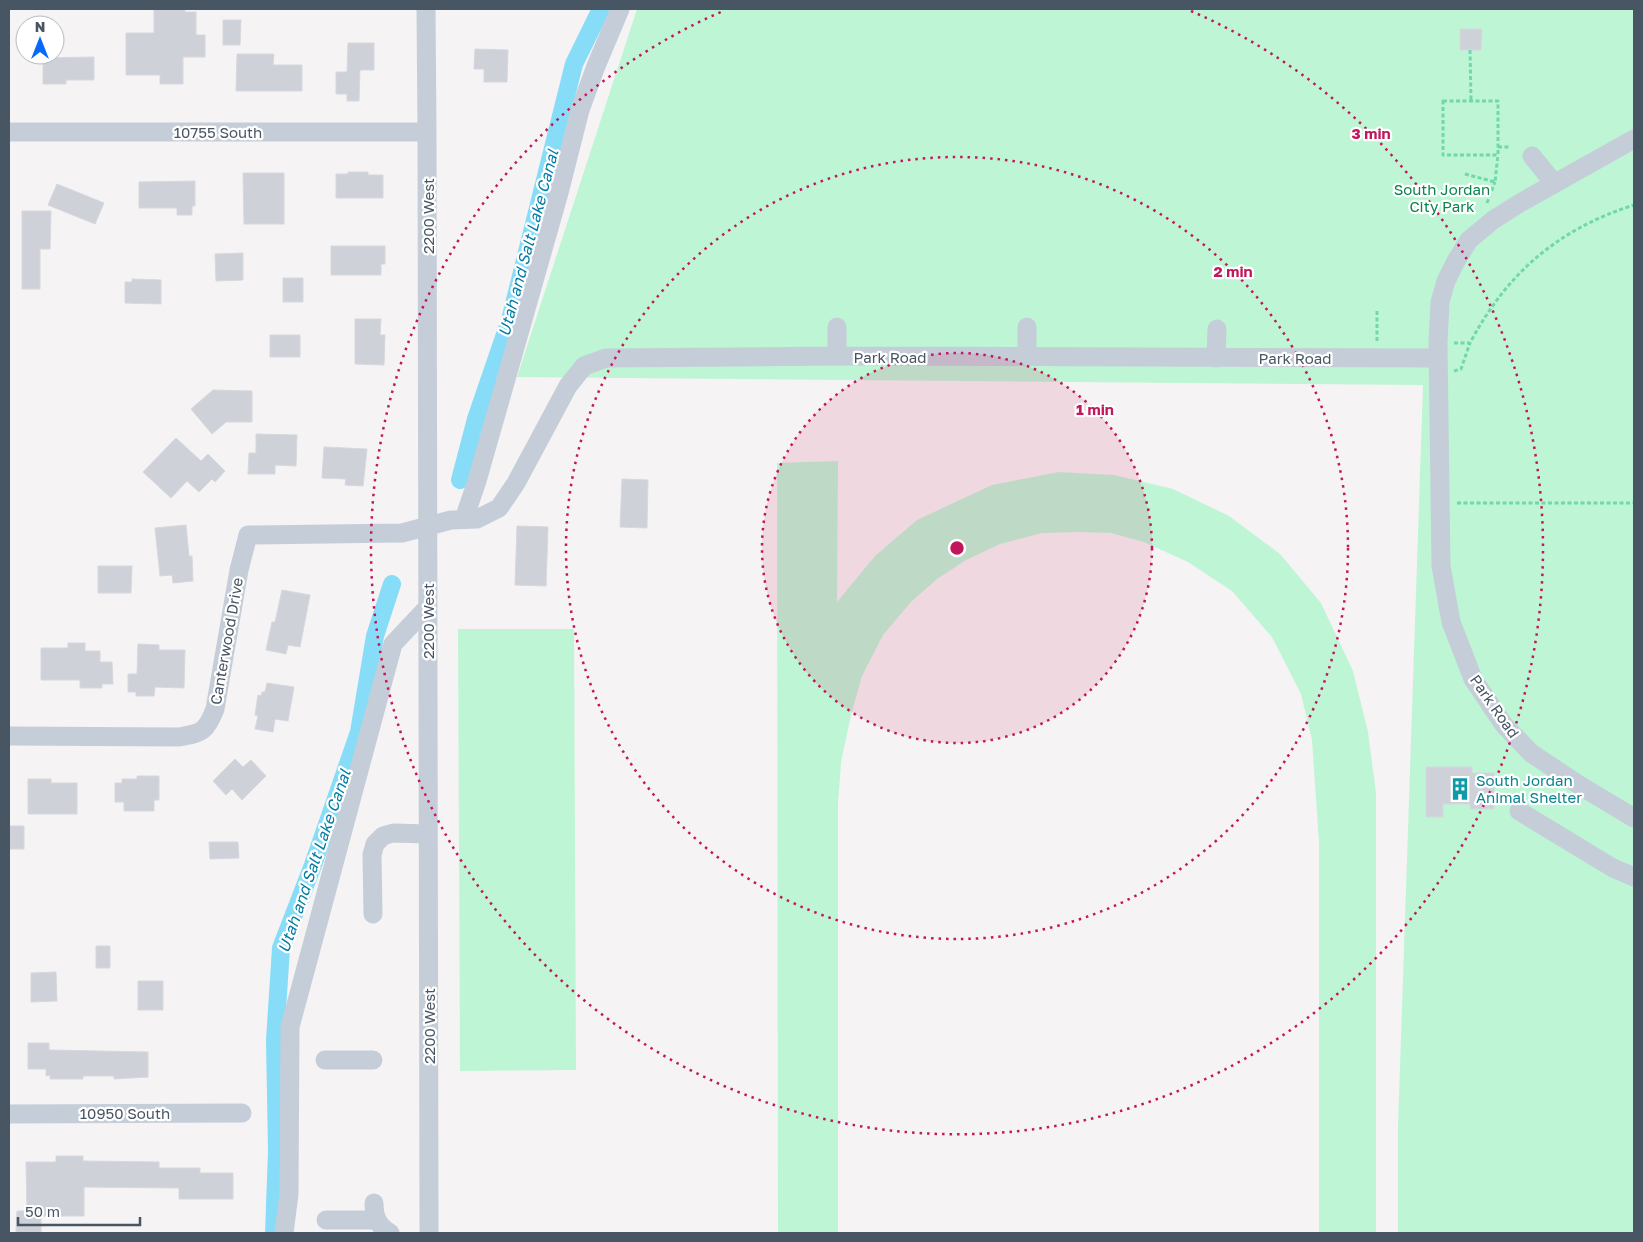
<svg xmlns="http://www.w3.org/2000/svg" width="1643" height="1242" font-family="'Golos Text',sans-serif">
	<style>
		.green { fill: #bef5d5 }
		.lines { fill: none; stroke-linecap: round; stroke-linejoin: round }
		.canal { stroke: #87dcf7; stroke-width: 18 }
		.building { fill: #ced1d8; stroke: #d6d8df }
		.path { stroke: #71d8a9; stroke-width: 3; stroke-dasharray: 4 2.5; stroke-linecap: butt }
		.minor { stroke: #c5ced8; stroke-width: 19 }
		.ring { fill: none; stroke: #c2185b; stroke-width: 2.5; stroke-dasharray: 2.5 5 }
		.labels { text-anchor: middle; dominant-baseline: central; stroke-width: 4.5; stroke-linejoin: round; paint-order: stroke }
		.street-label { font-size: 15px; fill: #485563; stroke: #fff }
		.park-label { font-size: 15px; fill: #0c844c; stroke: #fff }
		.culture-label { font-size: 15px; fill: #0d838f; stroke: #fff; text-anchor: start }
		.water-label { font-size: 16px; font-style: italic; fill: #037da4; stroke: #fff }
		.centre { fill: #c2185b; stroke: #fff; stroke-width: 2.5 }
		.ring-label { font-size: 15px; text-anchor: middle; font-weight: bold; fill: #c2185b; stroke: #fff; stroke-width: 4.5; stroke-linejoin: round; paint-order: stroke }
	</style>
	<rect width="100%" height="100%" fill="#f5f3f3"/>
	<path class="green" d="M637 9H1634V1233H1398V1127L1423 385 517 377Z
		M838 461 837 602 875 556 917 520 992 485 1059 472 1114 475 1173 489 1229 516 1280 554 1321 603 1353 671 1368 732 1376 793V1233H1319V842L1312 740 1301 694 1272 637 1232 591 1188 562 1144 542 1111 533 1077 532 1042 533 1000 544 966 560 937 579 911 602 883 635 862 676 851 715 841 762 838 804V1233H778L777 463Z
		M458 629H574L576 1070 460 1071Z"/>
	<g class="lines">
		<path class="canal" d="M460 480 476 419 510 320 574 64 601 9
			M274 1233 277 1151 275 1040 281 948 313 865 359 732 375 636 392 584"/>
	</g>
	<path class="building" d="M154 9H185V12H196V35H205V57H183V84H160V75H126V33H154Z
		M223 20H241L240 45H223Z
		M1460 29H1482L1481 50H1460Z
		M348 43H374V70H360L359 101H347V94H336V72H347Z
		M475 49 508 50 507 82H484V69H474Z
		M237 54H274L273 65H302V91H236Z
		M94 57V80H66V84H43V58Z
		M348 172H368V175H383V198H336V174H348Z
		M243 173H284V224H244Z
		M195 181V206H192V215H177V208H139V182Z
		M57 184 104 203 95 224 48 205Z
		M22 211H51L50 249H40V289H22Z
		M331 246H385V264H381V275H331Z
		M243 253V280L216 281 215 254Z
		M283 278H303V302H283Z
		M132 279 161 280V304L125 303V282H132Z
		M355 319H381L380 335H385L384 365 355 364Z
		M270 335H300V357H270Z
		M213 390 252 391V422H226L212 434 191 409Z
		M256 434 297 435 296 466 275 465V474H248L249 453H256Z
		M176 438 201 461 208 454 225 471 215 482 212 479 199 492 187 481 171 498 143 472Z
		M324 447 367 449 363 486 345 485 346 479 322 478Z
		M622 479 648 480 647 528 620 527Z
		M186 525 189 556H192L193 581 173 583 172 575 160 576 155 528Z
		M517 526 548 527 546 586 515 585Z
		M98 566H132L131 593H98Z
		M282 590 310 595 300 647 288 645 286 654 266 650 272 622H275Z
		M68 643H85V651H100V662H112L113 684H102V688H80V680H41V648H68Z
		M138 644 159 645V650H185L184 688 155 687 154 696H136V692H128V674H137Z
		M267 683 294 687 288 721 275 719 273 732 255 729 258 716 255 715 258 695 261 696 262 692H265Z
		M235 759 243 767 251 760 266 776 242 800 232 789 226 795 213 781Z
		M1426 767H1472V773H1494V809H1470V804H1443V817H1426Z
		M137 776H159V800H154V811H124V802H115V783H122V779H137Z
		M28 779H51V783H77V814H28Z
		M9 826H24V849H9Z
		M209 842H238L239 858 210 859Z
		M96 946H110V968H96Z
		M56 972 57 1001 31 1002V973Z
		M138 981H163V1010H138Z
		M28 1043H49V1050L148 1052V1077L114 1079V1076H83V1079H50V1075L46 1076V1069H28Z
		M56 1156H83V1161L159 1162V1168H200V1173H233V1199H179V1188L84 1187V1216H41V1233H16L17 1211H27L26 1162H56Z"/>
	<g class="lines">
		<path class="path" d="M1470 50 1471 101
			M1443 101H1498V155H1443Z
			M1498 147H1510
			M1465 174 1495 182 1498 155
			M1487 203 1495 182
			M1377 341V310
			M1454 343H1470C1507 273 1558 229 1634 205
			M1454 371 1461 369 1470 343
			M1457 503H1634"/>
		<path class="minor" d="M426 9 427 132 429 1233
			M9 132H427
			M1634 139 1520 203 1493 220 1469 240 1456 261 1446 281 1440 302 1438 343 1441 566 1451 622 1473 679 1504 725 1531 753 1579 785 1634 818
			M1532 156 1554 183
			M1027 327V357
			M837 356V327
			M1216 358 1217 329
			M464 519 477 481 559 193 580 110 596 66 620 9
			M9 736 179 737C202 733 206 732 215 709L239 570 248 535 402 533 451 520 477 519 499 508 516 483 568 386 584 366 606 358 837 356 1438 358
			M1519 811 1613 868 1634 877
			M373 914 372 855 375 844 383 836 393 833 428 834
			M325 1060H373
			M9 1114 242 1113
			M374 1203C374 1217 378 1226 390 1233
			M326 1220H377
			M284 1233 289 1194 290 1027 393 644 428 607"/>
	</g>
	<circle cx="957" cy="548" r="195" fill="#c2185b" fill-opacity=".12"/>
	<g class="ring">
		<circle cx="957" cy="548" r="195"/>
		<circle cx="957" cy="548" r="391"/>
		<path d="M1191 11A586 586 0 1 1 723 11"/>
	</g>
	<defs>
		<symbol id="building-bare" viewBox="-9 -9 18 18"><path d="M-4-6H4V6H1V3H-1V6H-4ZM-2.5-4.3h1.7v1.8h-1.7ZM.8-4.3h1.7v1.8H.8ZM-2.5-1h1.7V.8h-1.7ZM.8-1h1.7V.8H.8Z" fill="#0f9aa8" stroke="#fff" stroke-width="2.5" paint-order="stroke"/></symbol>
	</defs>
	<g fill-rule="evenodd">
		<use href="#building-bare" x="1444" y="773" width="32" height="32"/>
	</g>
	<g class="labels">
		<g class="street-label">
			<text x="218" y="132">10755 South</text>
			<text transform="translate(428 216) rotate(-90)">2200 West</text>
			<text x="890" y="357">Park Road</text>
			<text x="1295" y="358">Park Road</text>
			<text transform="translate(428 621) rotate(-90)">2200 West</text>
			<text transform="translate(226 641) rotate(-80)">Canterwood Drive</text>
			<text transform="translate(1495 706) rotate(55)">Park Road</text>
			<text transform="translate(429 1026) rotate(-90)">2200 West</text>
			<text x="125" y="1113">10950 South</text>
		</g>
		<g class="park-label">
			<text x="1442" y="189">South Jordan<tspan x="1442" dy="17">City Park</tspan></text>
		</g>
		<g class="culture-label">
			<text x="1476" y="780">South Jordan<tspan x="1476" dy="17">Animal Shelter</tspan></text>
		</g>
		<g class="water-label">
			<text transform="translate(528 243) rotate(-75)">Utah and Salt Lake Canal</text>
			<text transform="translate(314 861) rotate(-71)">Utah and Salt Lake Canal</text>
		</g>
	</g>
	<circle cx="957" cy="548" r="8" class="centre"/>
	<g class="ring-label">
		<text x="1371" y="139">3 min</text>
		<text x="1233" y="277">2 min</text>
		<text x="1095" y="415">1 min</text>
	</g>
	<rect width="1643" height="1242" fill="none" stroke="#485563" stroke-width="20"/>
	<g transform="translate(40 40)"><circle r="24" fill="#ffffff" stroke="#b6bbc1"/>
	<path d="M0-4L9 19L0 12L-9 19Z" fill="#0669fc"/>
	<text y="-8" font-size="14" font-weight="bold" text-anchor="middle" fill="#485563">N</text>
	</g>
	<path d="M18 1217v8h122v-8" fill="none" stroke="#485563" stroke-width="2.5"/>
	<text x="25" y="1217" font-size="15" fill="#485563" stroke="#ffffff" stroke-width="4" paint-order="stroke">50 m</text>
</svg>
